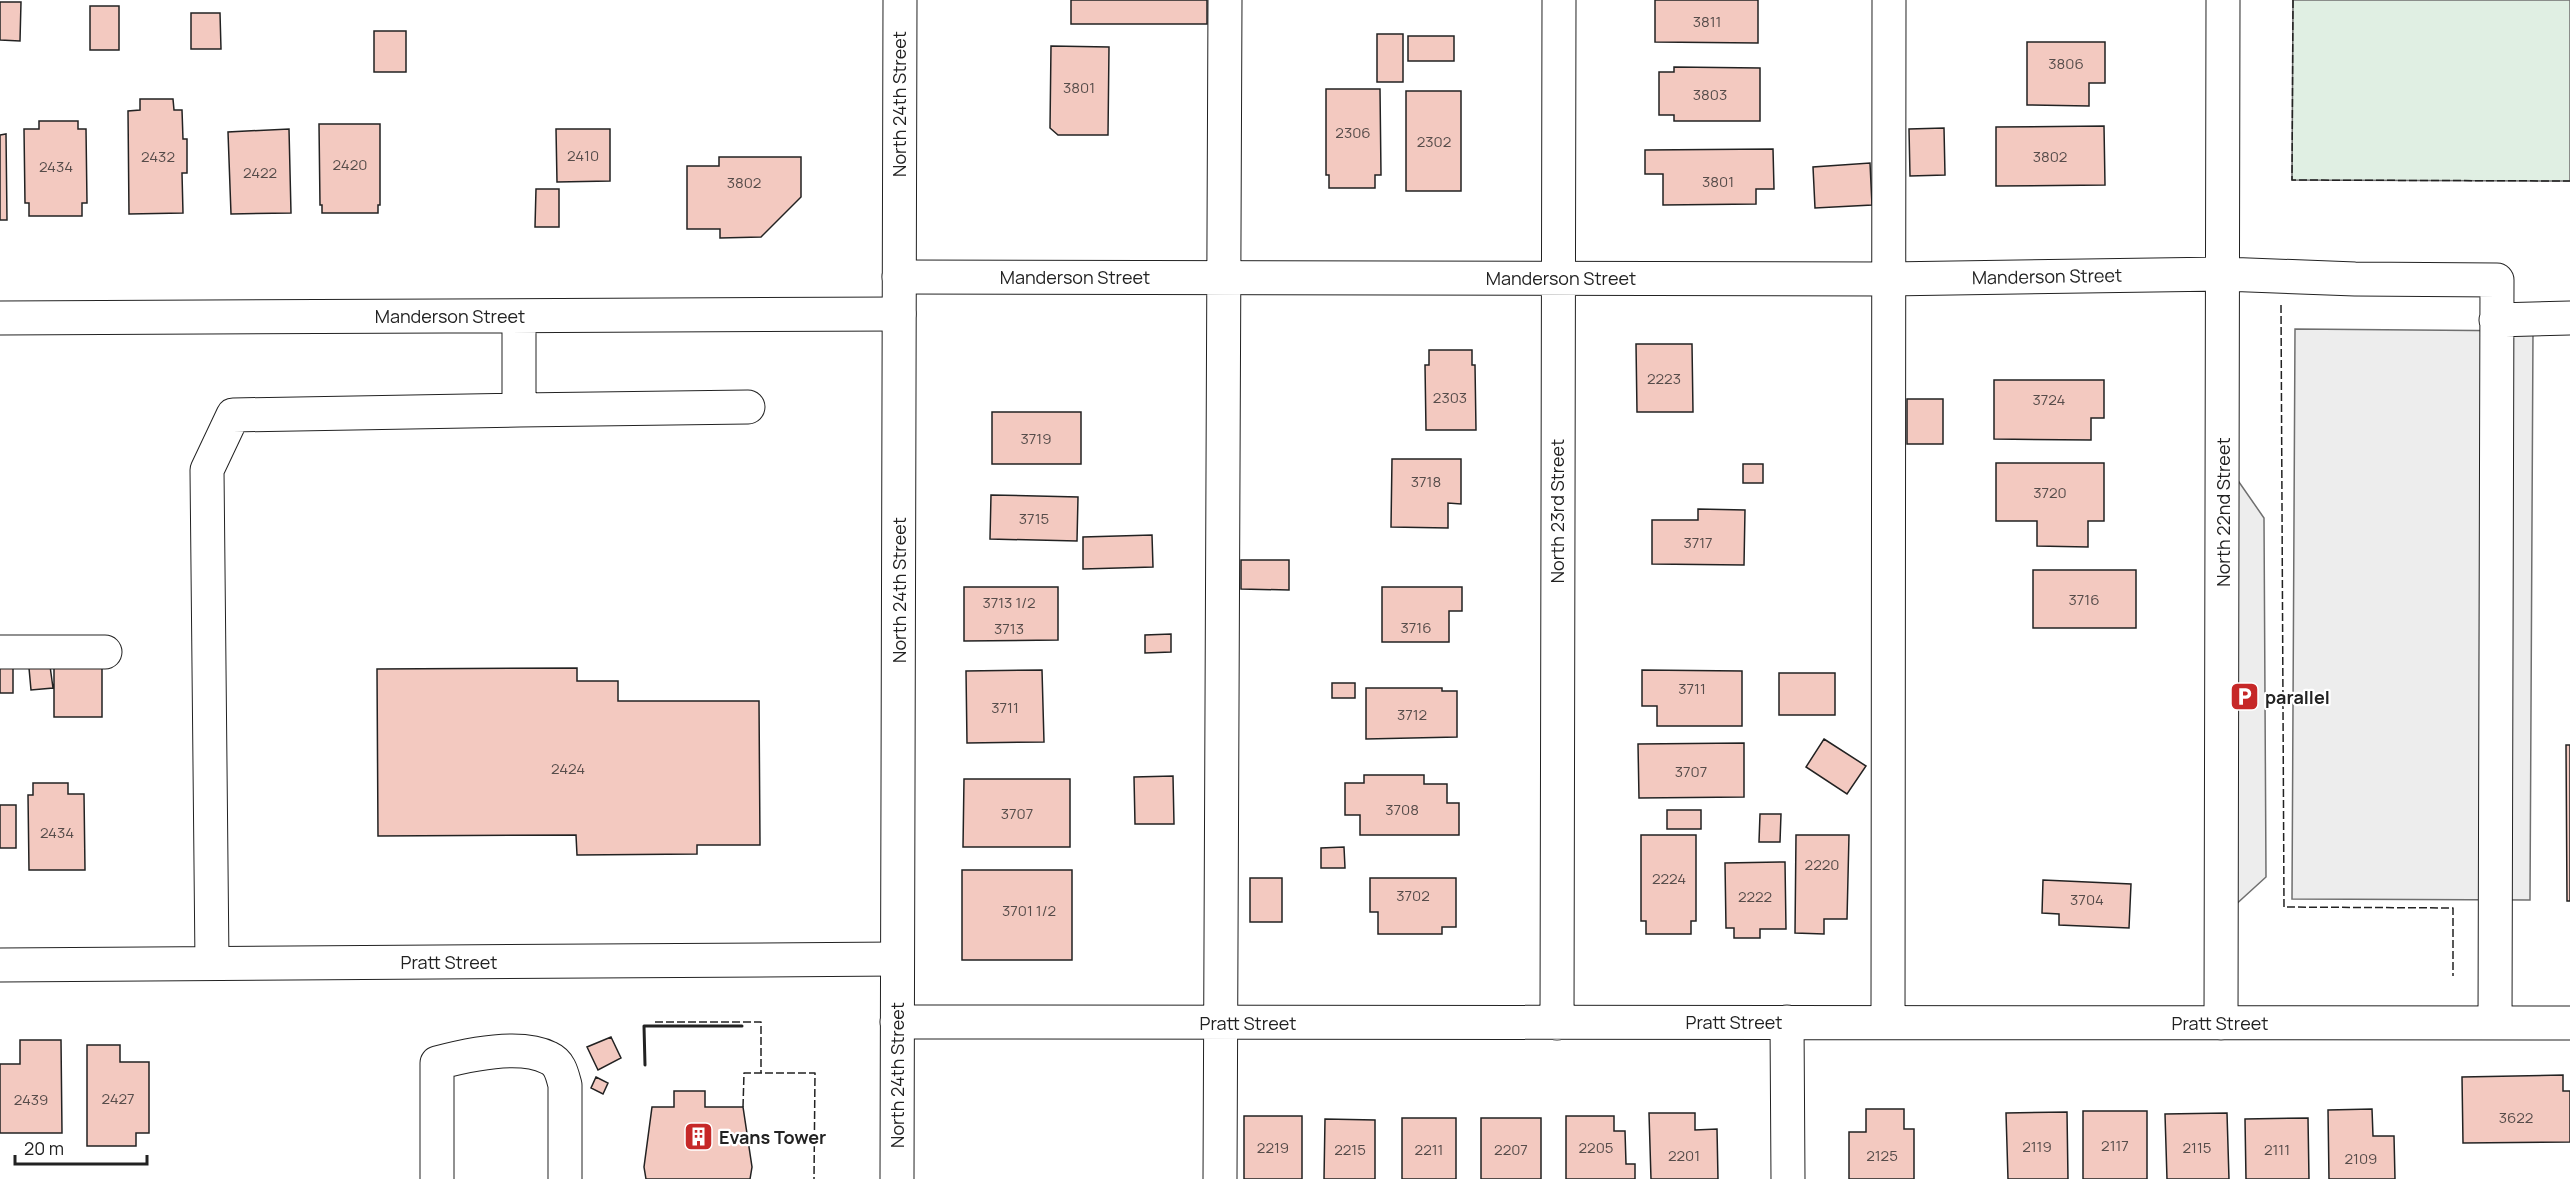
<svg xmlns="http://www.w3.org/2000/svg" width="2570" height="1179" font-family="Manrope,sans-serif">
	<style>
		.green { fill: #e0efe3; stroke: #6f6f6f; stroke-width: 1.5 }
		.parking { fill: #ededed; stroke: #6f6f6f; stroke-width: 1.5 }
		.building { fill: #f3c9c0; stroke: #222; stroke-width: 1.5 }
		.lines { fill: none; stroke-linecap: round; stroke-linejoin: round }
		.minor-casing { stroke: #222; stroke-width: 35 }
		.major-casing { stroke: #222; stroke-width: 35 }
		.minor { stroke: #fff; stroke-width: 33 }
		.major { stroke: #fff; stroke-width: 33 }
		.fence { stroke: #222; stroke-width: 1.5; stroke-dasharray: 8 3; stroke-linecap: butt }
		.wall { stroke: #222; stroke-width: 3 }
		.labels { text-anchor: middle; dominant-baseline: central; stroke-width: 4.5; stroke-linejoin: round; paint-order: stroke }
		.number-label { font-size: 15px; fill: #564c4a }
		.street-label { font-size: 18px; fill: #222; stroke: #fff }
		.poi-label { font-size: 18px; font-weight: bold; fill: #222; stroke: #fff; text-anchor: start }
	</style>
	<rect width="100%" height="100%" fill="#fff"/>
	<path class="green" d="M2293 0H2570V181L2292 180Z"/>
	<path class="parking" d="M2295 329 2533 331 2530 900 2292 899Z
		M2223 459 2264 518 2266 877 2222 917Z"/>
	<path class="building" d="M1071 0H1207V24H1071Z
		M1655 0H1758V43L1655 42Z
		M0 2H21L20 41 0 40Z
		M90 6H119V50H90Z
		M191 13H220L221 49H191Z
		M374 31H406V72H374Z
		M1377 34H1403V82H1377Z
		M1408 36H1454V61H1408Z
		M2027 42H2105V83H2089V106L2027 105Z
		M1051 46 1109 47 1108 135H1058L1050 128Z
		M1674 67 1760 68V121H1674V115H1659V72H1674Z
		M1326 89H1380L1381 175H1375V188H1329V175H1326Z
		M1406 91H1461V191H1406Z
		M140 99H173L174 110H182L183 139H187V173H182L183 213 129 214 128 111 140 110Z
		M39 121H78V129H86L87 203H82V216H29V203H25L24 129H39Z
		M319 124H380V205H378V213H322V205H320Z
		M2104 126 2105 185 1996 186V127Z
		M1944 128 1945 175 1910 176 1909 129Z
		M289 129 291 213 231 214 228 132Z
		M556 129H610V181L557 182Z
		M6 134 7 220H0V135Z
		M1773 149 1774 189H1756V204L1663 205V174H1645V150Z
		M719 157H801V197L761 237 720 238V229H687V166H719Z
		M1870 163 1872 205 1815 208 1813 167Z
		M536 189H559V227H535Z
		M1636 344H1692L1693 412H1637Z
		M1429 350H1472V365H1475L1476 430H1426L1425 365H1429Z
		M1994 380H2104V418H2091V440L1994 439Z
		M1907 399H1943V444H1907Z
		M992 412H1081V464H992Z
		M1392 459H1461V504L1448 503V528L1391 527Z
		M1996 463H2104V521H2088V547L2037 546V521H1996Z
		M1743 464H1763V483H1743Z
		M991 495 1078 497 1077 541 990 539Z
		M1698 509 1745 510 1744 565 1652 564V520H1698Z
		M1152 535 1153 567 1083 569V537Z
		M1241 560H1289V590L1241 589Z
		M2033 570H2136V628H2033Z
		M964 587H1058V640L964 641Z
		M1382 587H1462V611H1449V642H1382Z
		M1171 634V652L1145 653V635Z
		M0 661H13V693H0Z
		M50 666 53 688 31 690 29 668Z
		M54 666H102V717H54Z
		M577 668V681H618V701H759L760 845H697V854L577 855 576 835 378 836 377 669Z
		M1042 670 1044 742 967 743 966 671Z
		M1642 670 1742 671V726H1657V706H1642Z
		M1779 673H1835V715H1779Z
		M1332 683H1355V698H1332Z
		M1366 688H1442V691H1457V737L1366 739Z
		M1824 739 1866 766 1847 794 1806 767Z
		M1744 743V797L1639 798 1638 744Z
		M2566 745H2570V901H2567Z
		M1364 775H1424V784H1447V803H1459V835H1360V815H1345V783H1364Z
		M1173 776 1174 824H1135L1134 777Z
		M964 779H1070V847H963Z
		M33 783H68V794H84L85 870H29L28 795H33Z
		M0 805H16V848H0Z
		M1667 810H1701V829H1667Z
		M1760 814H1781L1780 842H1759Z
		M1641 835H1696V921H1691V934H1646V921H1641Z
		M1796 835H1849L1847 919H1824V934L1795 933Z
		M1344 847 1345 868H1321V848Z
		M1785 862 1786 929H1760V938H1734V928H1726L1725 863Z
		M962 870H1072V960H962Z
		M1250 878H1282V922H1250Z
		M1370 878H1456V927H1442V934H1378V912H1370Z
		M2043 880 2131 884 2129 928 2059 925V914L2042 913Z
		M611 1037 621 1058 598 1070 587 1047Z
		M20 1040H61L62 1133H0V1064H20Z
		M87 1045H120V1062H149V1133H136V1146H87Z
		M2563 1075V1091H2570V1142L2463 1143 2462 1077Z
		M596 1077 608 1083 603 1094 591 1088Z
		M674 1091H705V1107H743L752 1167 750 1179H646L644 1167 652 1107H674Z
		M1866 1109H1904V1129H1914V1179H1849V1132H1866Z
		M2372 1109 2373 1136H2394L2395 1179H2329L2328 1110Z
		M2083 1111H2147V1179H2083Z
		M2067 1112 2068 1179H2008L2006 1113Z
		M1649 1113H1695V1130L1717 1129 1718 1179H1651Z
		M2227 1113 2229 1179H2167L2165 1114Z
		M1244 1116H1302V1179H1244Z
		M1566 1116H1614V1131H1625L1626 1164H1635V1179H1566Z
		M1402 1118H1456V1179H1402Z
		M1481 1118H1541V1179H1481Z
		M2308 1118 2309 1179H2246L2245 1119Z
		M1325 1119 1375 1120V1179H1324Z"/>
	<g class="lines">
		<defs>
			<path id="minor" d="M899 277 1888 279 2223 274 2355 279 2497 280 2495 1023
				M519 316V410L748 407
				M0 318 899 314
				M2496 320 2570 318
				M0 652H105
				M212 963 207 470 233 415 519 410
				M0 965 897 959
				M897 1022 2570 1023
				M1787 1022 1788 1179
				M1888 1022 1889 0
				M1557 1023 1559 0
				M2221 1023 2223 0
				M437 1179V1063C467 1055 520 1043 549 1058 560 1063 562 1074 565 1085V1179
				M1220 1179 1225 0"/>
			<path id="major" d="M897 1179 900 0"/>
		</defs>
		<use href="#minor" class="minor-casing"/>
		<use href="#major" class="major-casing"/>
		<use href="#minor" class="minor"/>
		<use href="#major" class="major"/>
		<path class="fence" d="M2293 0 2292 180 2570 181
			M2281 305 2284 907 2453 908V976
			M655 1022H761V1073
			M743 1107 744 1073H815L814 1179"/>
		<path class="wall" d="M645 1065 644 1026H742"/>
	</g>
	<defs>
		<symbol id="parking-square" viewBox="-11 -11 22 22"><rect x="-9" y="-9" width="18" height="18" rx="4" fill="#c62828" stroke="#fff"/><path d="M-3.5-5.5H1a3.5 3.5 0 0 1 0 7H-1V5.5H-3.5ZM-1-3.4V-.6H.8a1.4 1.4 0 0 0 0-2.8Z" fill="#fff"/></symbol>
		<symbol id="building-square" viewBox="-11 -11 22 22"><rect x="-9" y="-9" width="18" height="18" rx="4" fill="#c62828" stroke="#fff"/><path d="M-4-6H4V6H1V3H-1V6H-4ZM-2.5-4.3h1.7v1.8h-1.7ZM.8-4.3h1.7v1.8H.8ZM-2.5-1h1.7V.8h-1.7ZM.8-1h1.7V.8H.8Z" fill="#fff"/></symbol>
	</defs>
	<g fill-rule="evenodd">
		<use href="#parking-square" x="2228" y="680" width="33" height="33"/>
		<use href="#building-square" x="682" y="1120" width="33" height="33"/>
	</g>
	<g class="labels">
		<g class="number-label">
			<text x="1707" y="21">3811</text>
			<text x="2066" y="63">3806</text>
			<text x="1079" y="87">3801</text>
			<text x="1710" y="94">3803</text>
			<text x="1353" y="132">2306</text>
			<text x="1434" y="141">2302</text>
			<text x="583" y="155">2410</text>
			<text x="158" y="156">2432</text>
			<text x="2050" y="156">3802</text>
			<text x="350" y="164">2420</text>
			<text x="56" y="166">2434</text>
			<text x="260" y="172">2422</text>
			<text x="1718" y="181">3801</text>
			<text x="744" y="182">3802</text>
			<text x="1664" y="378">2223</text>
			<text x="1450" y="397">2303</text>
			<text x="2049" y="399">3724</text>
			<text x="1036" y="438">3719</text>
			<text x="1426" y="481">3718</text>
			<text x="2050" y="492">3720</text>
			<text x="1034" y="518">3715</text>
			<text x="1698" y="542">3717</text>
			<text x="2084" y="599">3716</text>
			<text x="1009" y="602">3713 1/2</text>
			<text x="1416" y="627">3716</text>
			<text x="1009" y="628">3713</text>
			<text x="1692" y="688">3711</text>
			<text x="1005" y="707">3711</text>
			<text x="1412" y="714">3712</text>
			<text x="568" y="768">2424</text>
			<text x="1691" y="771">3707</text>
			<text x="1402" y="809">3708</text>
			<text x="1017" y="813">3707</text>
			<text x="57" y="832">2434</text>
			<text x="1822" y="864">2220</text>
			<text x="1669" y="878">2224</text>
			<text x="1413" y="895">3702</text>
			<text x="1755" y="896">2222</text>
			<text x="2087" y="899">3704</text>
			<text x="1029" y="910">3701 1/2</text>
			<text x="118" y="1098">2427</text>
			<text x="31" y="1099">2439</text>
			<text x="2516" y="1117">3622</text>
			<text x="2115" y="1145">2117</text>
			<text x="2037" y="1146">2119</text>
			<text x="1273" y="1147">2219</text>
			<text x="1596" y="1147">2205</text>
			<text x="2197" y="1147">2115</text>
			<text x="1350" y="1149">2215</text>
			<text x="1429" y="1149">2211</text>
			<text x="1511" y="1149">2207</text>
			<text x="2277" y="1149">2111</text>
			<text x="1684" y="1155">2201</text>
			<text x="1882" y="1155">2125</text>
			<text x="2361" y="1158">2109</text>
		</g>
		<g class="street-label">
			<text transform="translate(899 104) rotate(-90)">North 24th Street</text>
			<text transform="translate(2047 276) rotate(-1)">Manderson Street</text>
			<text x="1075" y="277">Manderson Street</text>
			<text x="1561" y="278">Manderson Street</text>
			<text x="450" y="316">Manderson Street</text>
			<text transform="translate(1557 511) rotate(-90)">North 23rd Street</text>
			<text transform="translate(2223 512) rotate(-90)">North 22nd Street</text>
			<text transform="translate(899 590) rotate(-90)">North 24th Street</text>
			<text x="449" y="962">Pratt Street</text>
			<text x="1734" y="1022">Pratt Street</text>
			<text x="1248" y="1023">Pratt Street</text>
			<text x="2220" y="1023">Pratt Street</text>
			<text transform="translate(897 1075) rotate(-90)">North 24th Street</text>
		</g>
		<g class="poi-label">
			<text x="2265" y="697">parallel</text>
			<text x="719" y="1137">Evans Tower</text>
		</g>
	</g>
	<path d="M15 1155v9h132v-9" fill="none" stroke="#222222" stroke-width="3"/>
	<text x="24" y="1155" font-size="18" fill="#222222" stroke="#ffffff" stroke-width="4.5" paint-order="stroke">20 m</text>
</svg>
